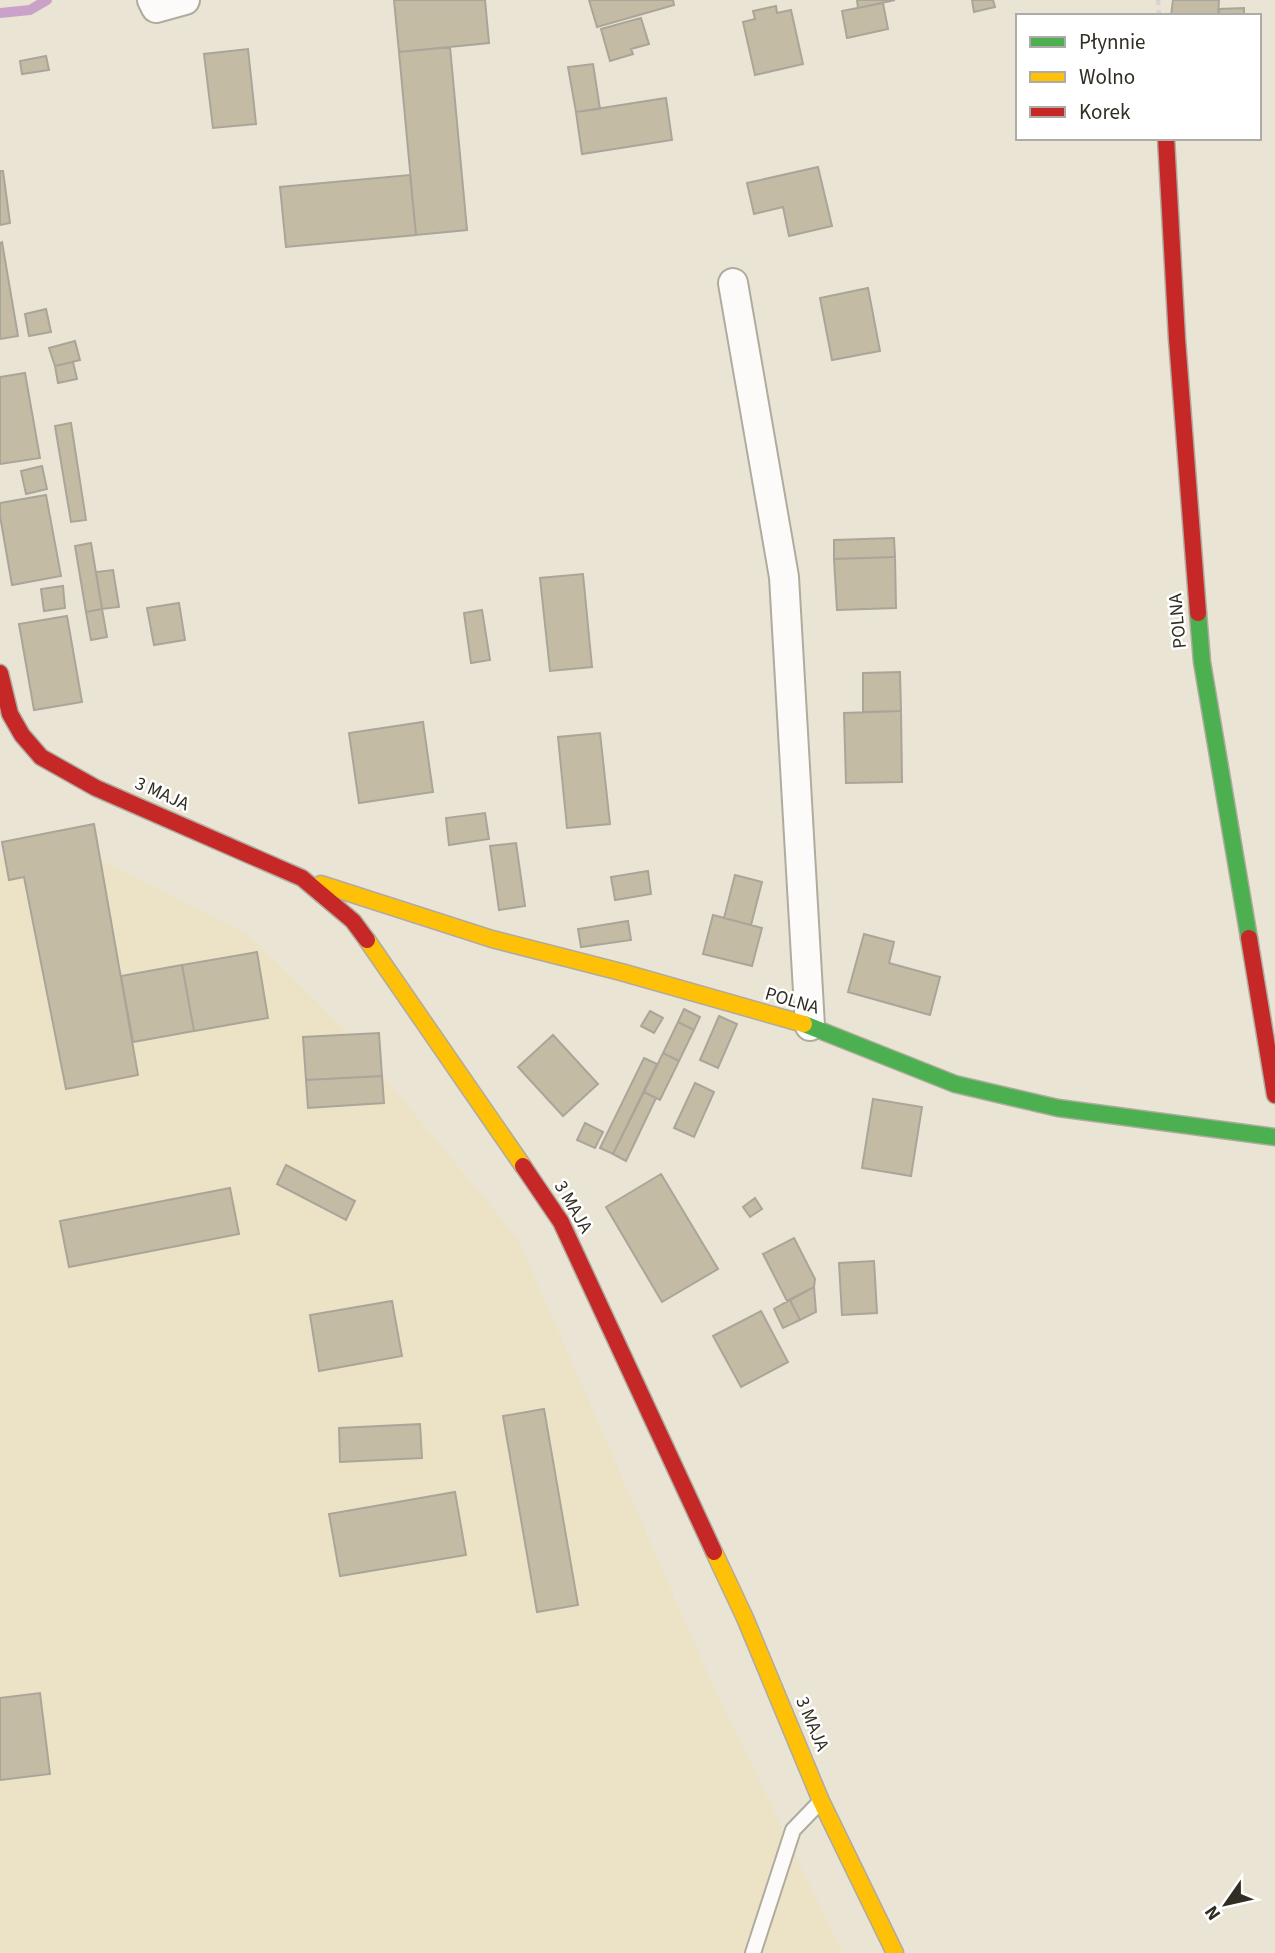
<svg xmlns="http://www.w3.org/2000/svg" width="1275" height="1953" font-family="'Source Sans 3',sans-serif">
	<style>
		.built { fill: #ece2c6 }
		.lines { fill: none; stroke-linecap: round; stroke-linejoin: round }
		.stream { stroke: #caa2c9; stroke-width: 10 }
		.building { fill: #c4bba4; stroke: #aaa599; stroke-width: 2 }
		.lane-casing { stroke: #b0ab9f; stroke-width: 18 }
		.street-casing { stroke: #b0ab9f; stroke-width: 32 }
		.fast-casing { stroke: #b0ab9f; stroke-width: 19 }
		.slow-casing { stroke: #b0ab9f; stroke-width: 19 }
		.jam-casing { stroke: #b0ab9f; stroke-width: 19 }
		.path { stroke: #d6d5d0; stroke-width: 4.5; stroke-dasharray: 5 5; stroke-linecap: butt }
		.lane { stroke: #fcfbf9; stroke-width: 14 }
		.street { stroke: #fcfbf9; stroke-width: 28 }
		.fast { stroke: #4caf50; stroke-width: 16 }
		.slow { stroke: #ffc107; stroke-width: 16 }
		.jam { stroke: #c62828; stroke-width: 16 }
		.labels { text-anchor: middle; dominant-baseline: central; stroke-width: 5; stroke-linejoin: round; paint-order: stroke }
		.street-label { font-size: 19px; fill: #322d22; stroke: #fff }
	</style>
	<rect width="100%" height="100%" fill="#eae4d4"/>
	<path class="built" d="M73 845 250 936 345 1030 518 1239 714 1688 843 1953H0V859Z"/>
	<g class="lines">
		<path class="stream" d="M0 13 30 10 47 0"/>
	</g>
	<path class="building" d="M394 0H485L489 43 399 52Z
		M589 0H673L674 5 597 27Z
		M857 0H895L858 8Z
		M972 0H993L995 7 974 12Z
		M1173 0H1219L1218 16H1171Z
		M883 3 888 29 847 38 842 11Z
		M776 6 777 13 791 10 803 64 755 75 743 22 755 19 753 11Z
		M1244 8V16H1219V9Z
		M641 18 649 44 631 49 633 54 610 61 601 29Z
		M450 47 467 230 416 235 399 52Z
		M248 49 256 124 213 128 204 54Z
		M46 56 49 70 22 74 20 61Z
		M593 64 600 109 576 112 568 67Z
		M666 98 672 140 582 154 576 112Z
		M818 167 832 226 789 236 783 207 754 214 747 183Z
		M0 171H3L10 223 0 225Z
		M410 175 416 235 286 247 280 187Z
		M2 242 18 336 0 339V243Z
		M868 288 880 351 832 360 820 298Z
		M46 309 51 332 29 336 25 314Z
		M75 341 80 360 55 366 49 348Z
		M73 362 77 379 58 383 55 366Z
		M25 373 40 458 0 464V377Z
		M71 423 86 520 71 522 55 426Z
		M42 466 47 489 26 494 21 471Z
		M46 495 61 576 12 585 0 516V503Z
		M894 538 895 557 834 559V540Z
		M91 543 102 609 86 612 75 546Z
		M895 557 896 608 837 610 834 559Z
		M113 570 119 607 102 609 96 572Z
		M583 574 592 667 550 671 540 578Z
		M63 586 65 608 44 611 41 589Z
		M179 603 185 640 154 645 147 608Z
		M102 609 107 637 91 640 86 612Z
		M482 610 490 660 471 663 464 613Z
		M67 616 82 702 34 710 19 624Z
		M900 672 901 711 863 712V673Z
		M901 711 902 782 846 783 844 713Z
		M423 722 433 792 359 803 349 733Z
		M600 733 610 824 567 828 558 737Z
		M485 813 489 839 449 845 446 818Z
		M94 824 138 1075 66 1089 24 877 9 880 2 842Z
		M516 843 525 906 499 910 490 846Z
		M648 871 651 894 615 900 611 877Z
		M735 875 762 882 751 925 724 918Z
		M713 915 762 928 752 966 703 954Z
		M628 921 631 940 581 947 578 929Z
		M864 934 894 942 889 963 940 977 930 1015 848 992Z
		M257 952 268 1018 194 1031 182 965Z
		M182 965 194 1031 133 1042 121 976Z
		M684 1009 700 1017 694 1030 678 1022Z
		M650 1011 663 1018 654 1033 641 1026Z
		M719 1016 737 1024 718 1068 700 1060Z
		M678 1022 694 1030 679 1061 663 1053Z
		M379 1033 382 1076 306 1080 303 1037Z
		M553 1035 598 1084 563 1116 518 1067Z
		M663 1053 679 1061 660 1100 644 1092Z
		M644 1058 657 1064 613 1154 600 1148Z
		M382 1076 384 1103 308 1108 306 1080Z
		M695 1083 714 1092 694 1137 674 1128Z
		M644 1092 656 1098 626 1161 613 1154Z
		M873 1099 922 1107 911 1176 862 1168Z
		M585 1123 603 1132 595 1148 577 1140Z
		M286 1165 355 1201 346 1220 277 1184Z
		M661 1174 718 1269 662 1302 606 1207Z
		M230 1188 239 1234 69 1267 60 1221Z
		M755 1198 762 1209 750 1217 743 1207Z
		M794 1238 815 1279 814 1287 787 1301 763 1254Z
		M874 1261 877 1313 842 1315 839 1263Z
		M814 1287 816 1312 800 1320 790 1300Z
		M790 1300 800 1320 783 1328 774 1309Z
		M392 1301 402 1356 319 1371 310 1315Z
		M761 1311 788 1362 741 1387 713 1336Z
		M544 1409 578 1605 537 1612 503 1416Z
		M420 1424 422 1458 340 1462 339 1428Z
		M455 1492 466 1555 340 1576 329 1514Z
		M40 1693 50 1774 0 1780V1698Z"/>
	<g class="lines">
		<defs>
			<path id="lane" d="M753 1953 793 1830 820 1802"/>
			<path id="street" d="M152 0 156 8 185 0
				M733 283 784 577 810 1026"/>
			<path id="fast" d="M1198 613 1202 662 1249 938
				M804 1024 955 1084 1058 1108 1275 1137"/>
			<path id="slow" d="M321 884 492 939 621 972 804 1024
				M367 940 523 1166
				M714 1552 745 1618 821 1801 895 1953"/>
			<path id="jam" d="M1166 138 1177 339 1198 613
				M0 673 10 714 22 735 41 757 96 788 302 878 353 921 367 940
				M1249 938 1275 1095
				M523 1166 561 1222 714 1552"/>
		</defs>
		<use href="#lane" class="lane-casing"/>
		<use href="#street" class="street-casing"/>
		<use href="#fast" class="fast-casing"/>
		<use href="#slow" class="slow-casing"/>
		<use href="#jam" class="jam-casing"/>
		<path class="path" d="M1158 0 1159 16"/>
		<use href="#lane" class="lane"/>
		<use href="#street" class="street"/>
		<use href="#fast" class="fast"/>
		<use href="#slow" class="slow"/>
		<use href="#jam" class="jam"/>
	</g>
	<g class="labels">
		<g class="street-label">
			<text transform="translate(1178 621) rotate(-95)">POLNA</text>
			<text transform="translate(162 794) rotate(24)">3 MAJA</text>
			<text transform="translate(792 1001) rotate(16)">POLNA</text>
			<text transform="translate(573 1207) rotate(60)">3 MAJA</text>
			<text transform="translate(812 1724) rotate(67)">3 MAJA</text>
		</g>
	</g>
	<rect x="1016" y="14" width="245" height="126" fill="#ffffff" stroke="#adaba7" stroke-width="2"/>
	<rect x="1030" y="37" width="35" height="10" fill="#4caf50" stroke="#adaba7" stroke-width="2"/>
	<text x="1079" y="49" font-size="21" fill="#322d22">Płynnie</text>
	<rect x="1030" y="72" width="35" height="10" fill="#ffc107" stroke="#adaba7" stroke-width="2"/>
	<text x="1079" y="84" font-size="21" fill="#322d22">Wolno</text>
	<rect x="1030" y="107" width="35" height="10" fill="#c62828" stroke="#adaba7" stroke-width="2"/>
	<text x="1079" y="119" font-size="21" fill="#322d22">Korek</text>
	<g transform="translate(1226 1904) rotate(236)" stroke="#ffffff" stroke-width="5" paint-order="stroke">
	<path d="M0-5L12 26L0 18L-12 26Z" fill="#322d22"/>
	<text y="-10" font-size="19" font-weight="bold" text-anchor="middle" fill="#322d22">N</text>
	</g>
</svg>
